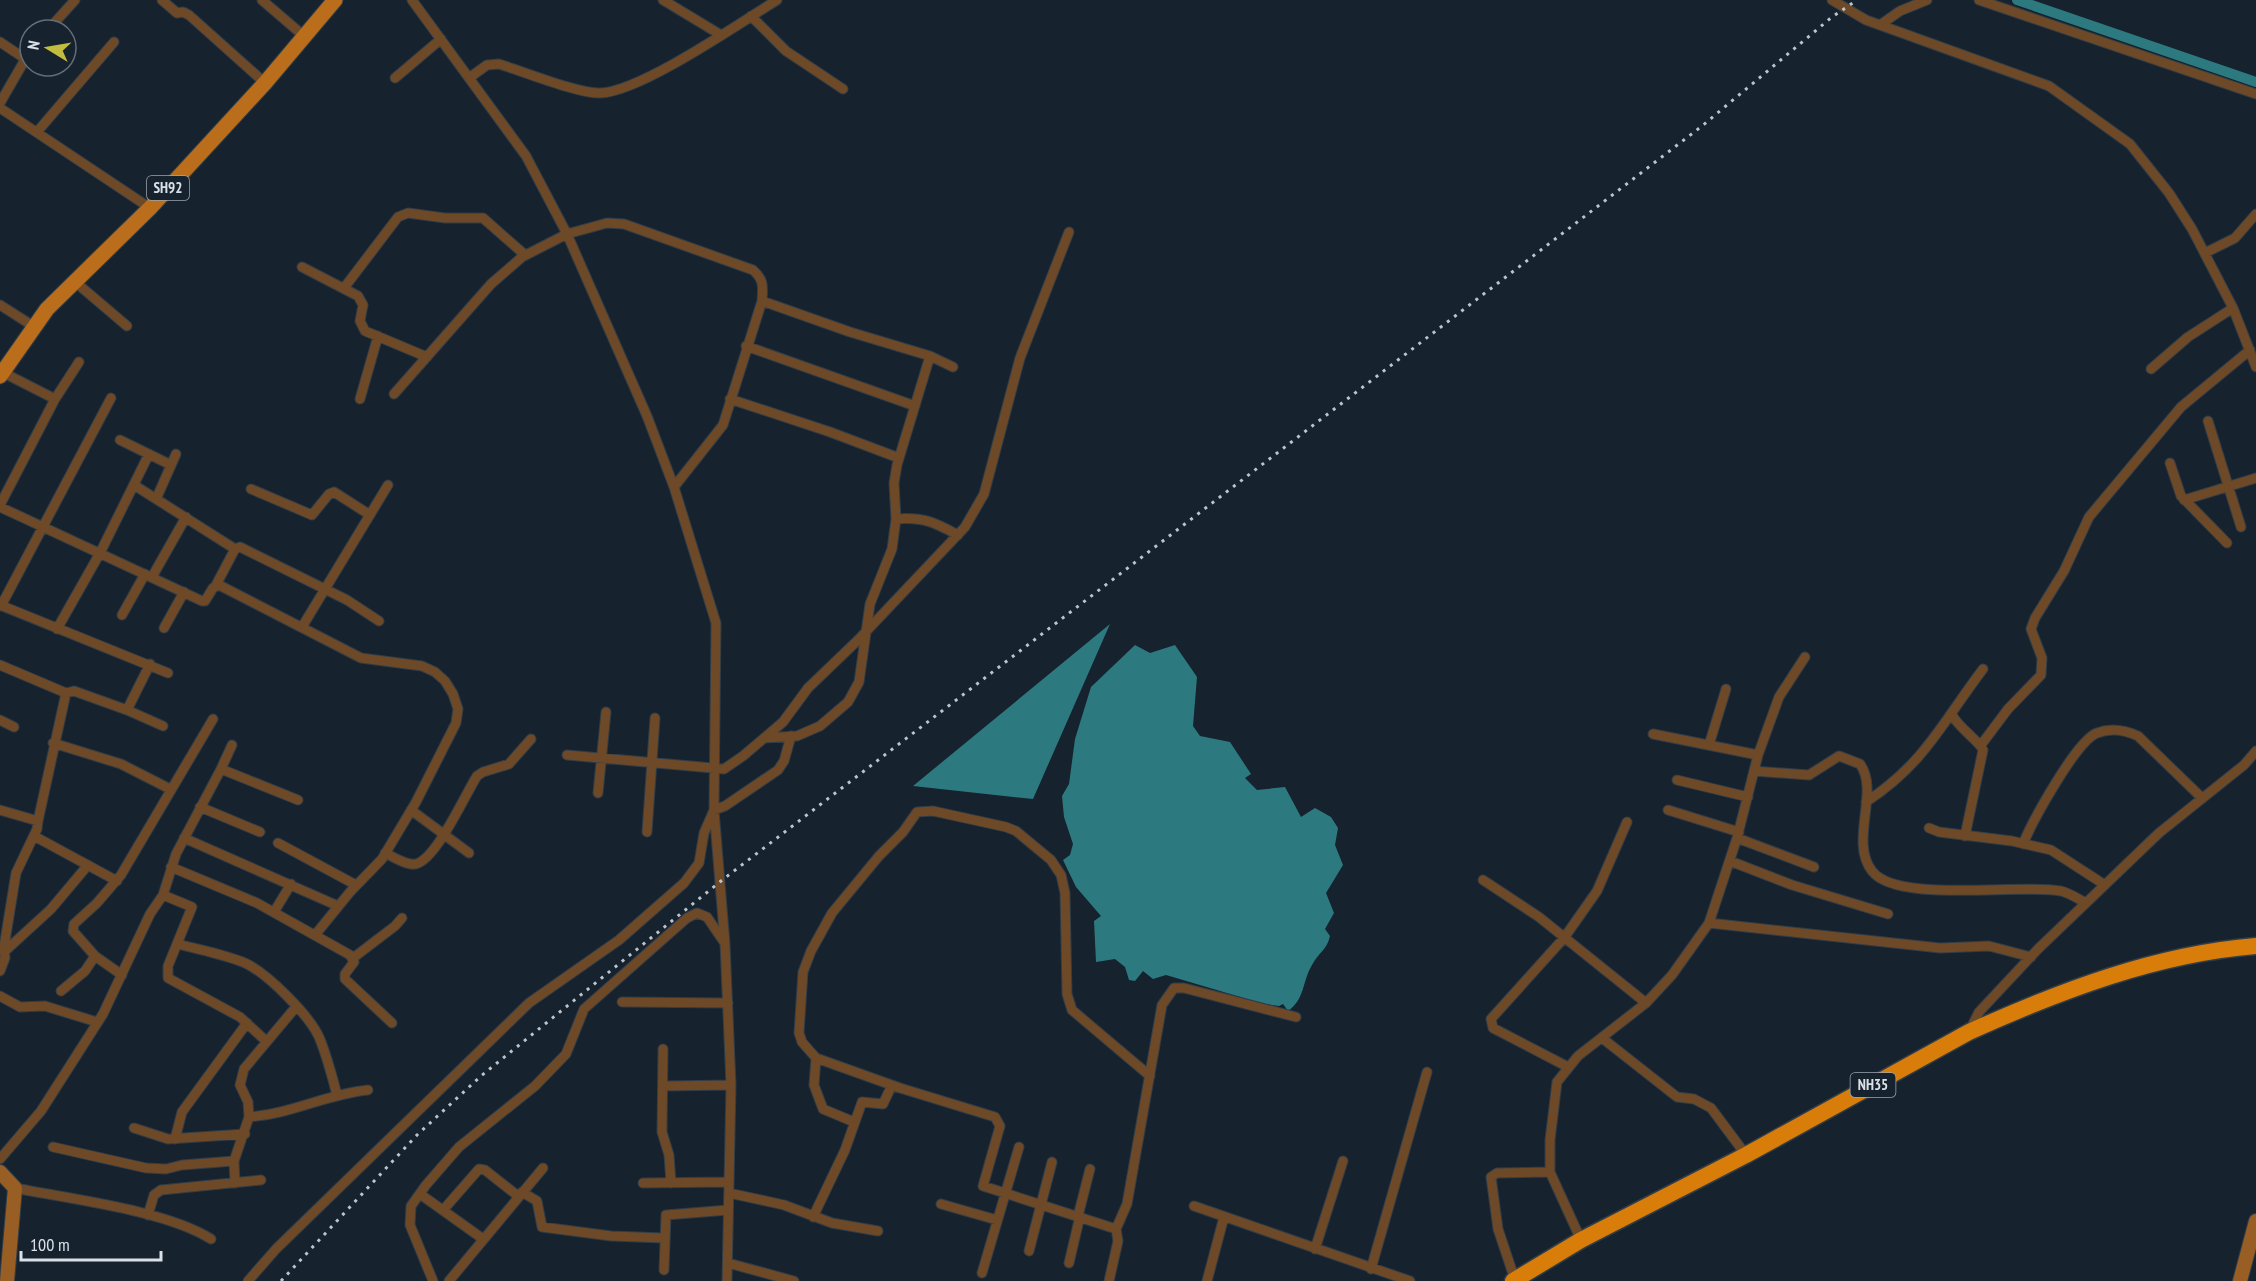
<svg xmlns="http://www.w3.org/2000/svg" width="2256" height="1281" viewBox="0 0 2256 1281" font-family="'PT Sans Narrow',sans-serif">
  <rect width="100%" height="100%" fill="#16222d"/>
  <path fill="#2c7a7f" d="M1110 624 1033 799 913 786Z
    M1135 645 1150 653 1175 645 1197 677 1193 726 1200 736 1230 742 1251 774 1245 778 1257 790 1285 787 1301 817 1315 808 1331 817 1338 828 1335 845 1343 865 1326 893 1334 913 1325 929 1330 936C1327 950 1318 953 1312 965 1302 982 1305 999 1288 1011L1283 1004 1279 1006 1264 1004 1166 975 1153 979 1143 971 1135 981 1129 980 1125 967 1115 959 1096 962 1094 921 1101 916 1076 887 1063 860 1070 855 1073 844 1064 817 1062 796 1069 784 1075 739 1091 687Z"/>
  <g fill="none" stroke-linecap="round" stroke-linejoin="round">
    <path stroke="#2c7a7f" stroke-width="10" d="M2017 0 2256 82"/>
    <g stroke="#313d47" stroke-width="11">
      <path id="street" d="M162 0 177 13 183 12 189 15 265 83
        M262 0 305 37
        M412 0 526 156 567 234 647 416 674 487 716 623 714 810 725 944 731 1085 727 1281
        M663 0 721 35
        M1832 0 1866 20 2049 86 2130 144 2169 193 2192 229 2233 308 2256 367
        M1979 0 2256 94
        M751 16 786 51 843 89
        M1880 25 1900 11 1927 0
        M48 30 75 0
        M0 42 24 58
        M395 78 441 39
        M469 78 487 65 499 64C522 71 579 94 600 93 640 92 740 23 777 0
        M0 103 30 51
        M0 108 150 208
        M37 132 114 42
        M2205 253 2235 238 2256 214
        M302 267 358 296 363 305 360 321 365 331 427 357
        M73 280 127 326
        M344 288 398 217 408 213 445 218H483L525 255
        M762 301 850 332 930 356 953 367
        M0 305 33 326
        M746 346 915 406
        M2151 369 2188 337 2233 308
        M394 394 491 284 522 257 567 234 607 223 624 224 753 270C764 280 763 286 762 301L723 425 674 487
        M55 399 79 362
        M360 399 378 336
        M730 399 830 432 899 458
        M2208 421 2241 527
        M120 440 171 465
        M2170 463 2181 496 2227 543
        M134 485 235 549
        M251 489 312 515 329 494 334 492 370 515
        M157 497 176 454
        M2184 500 2256 478
        M0 505 55 399 2 372
        M0 507 202 601H205L213 588 219 585 361 658 422 666 435 672 445 681 453 694 458 709 456 723 416 802 382 859 350 892 315 935
        M896 519C924 517 934 522 958 535
        M152 577 186 517
        M216 585 235 549 240 547 347 600 379 621
        M0 605 168 673
        M1 606 111 398
        M122 615 145 574
        M302 627 388 485
        M164 628 184 592
        M57 629 100 553 149 454
        M0 665 66 693
        M127 710 163 726
        M1952 715C1959 728 1980 742 1983 750L1965 836
        M0 720 14 727
        M1653 734 1758 755
        M764 738 797 736 820 726 848 702 859 682 870 604 892 549 896 519 894 483 897 465 930 356
        M53 743 121 764 170 789
        M1709 745 1726 689
        M1981 745 2008 709 2041 675 2042 658 2031 629 2035 618 2064 571 2089 517 2181 407 2250 350
        M567 755 724 769 743 756 783 722 808 688 858 640 965 527 984 494 1020 358 1069 232
        M221 769 232 745
        M1754 771 1809 775 1839 756 1860 764C1880 791 1849 842 1872 871 1897 904 2020 883 2061 891 2070 893 2078 899 2086 903
        M1677 780 1748 797
        M598 793 606 712
        M1866 802C1925 763 1942 723 1983 669
        M200 807 260 832
        M0 810 38 821 66 693 74 691 127 710 150 664
        M411 810 469 853
        M1668 810 1739 832
        M1929 828 1939 832 2012 841 2051 850 2105 885
        M647 832 655 718
        M34 836 117 881
        M184 838 338 906
        M1737 838 1814 867
        M278 843 356 885
        M2023 844C2032 822 2076 741 2097 733 2110 728 2125 730 2138 736L2202 798
        M385 853C393 857 408 866 416 864 437 858 465 795 477 776L483 772 509 764 531 739
        M1730 861 1792 885 1888 914
        M171 867 257 903 350 955 354 962 345 974V979L392 1023
        M1483 880 1539 917 1646 1003
        M163 895 192 907 168 966V978L240 1017 266 1041
        M274 912 291 884
        M1709 923 1940 948 1989 946 2031 957
        M178 944C200 950 224 954 245 963 267 973 309 1015 319 1037 327 1056 332 1076 337 1095
        M4 952 51 909 88 865
        M353 958 395 926 402 918
        M0 971 5 958 4 947 16 873 37 829 38 821
        M122 975 95 956 73 931 74 924 97 903 121 875 213 719
        M61 991 85 971 95 956
        M0 996 20 1007 45 1006 97 1022
        M622 1002 728 1003
        M1969 1032 1979 1012 2038 949 2159 833 2244 765 2256 751
        M1602 1038 1677 1097 1694 1099 1711 1108 1746 1155
        M663 1049 662 1132 669 1155 671 1183
        M816 1058 814 1085 823 1109 854 1122
        M1568 1067 1493 1028 1491 1019 1564 938 1597 891 1627 822
        M663 1086 731 1085
        M249 1117C291 1114 327 1094 368 1090
        M134 1128 168 1139 245 1134
        M175 1139 182 1112 247 1023
        M53 1147 146 1168 166 1169 182 1165 234 1161
        M0 1159 41 1111 103 1014 150 914 163 895 176 854 221 769 298 800
        M235 1183 234 1161 249 1117 248 1102 240 1085 244 1069 295 1008
        M643 1183 729 1182
        M15 1188C69 1199 165 1210 211 1239
        M522 1192 537 1201 542 1227 611 1236 664 1238
        M729 1193 784 1205 832 1223 878 1231
        M420 1194 483 1239
        M941 1204 997 1220
        M1194 1206 1410 1281
        M444 1209 479 1169 485 1170 518 1196
        M148 1215 154 1195 161 1190 261 1180
        M1078 1216 1090 1169
        M813 1217 845 1150 862 1102 883 1104 892 1085
        M1116 1229 1127 1204 1162 1005 1174 988H1184L1296 1017
        M1581 1240 1550 1172V1140L1557 1082 1578 1056 1646 1003 1672 975 1709 923 1737 838 1758 755 1779 697 1805 657
        M1315 1249 1343 1161
        M1029 1251 1052 1162
        M728 1263 794 1281
        M1069 1263 1080 1216
        M1371 1269 1427 1072
        M664 1270 666 1215 728 1210
        M982 1273 1019 1147
        M1515 1280 1498 1229 1491 1177 1497 1173 1550 1172
        M248 1281 276 1249 529 1003 619 940 684 883 699 863 704 833 714 810 725 806 778 770 784 761 791 736
        M433 1281 410 1225 411 1206 426 1185 459 1147 535 1086 566 1054 584 1009 687 918 697 913 707 917 724 942
        M449 1281 543 1168
        M1109 1281 1118 1241 1116 1229 983 1186 1000 1126 995 1117 900 1088 816 1058 802 1042 799 1033 803 972 811 951 832 913 879 856 903 832 917 812 933 811 1006 827 1016 831 1051 860 1061 875 1065 893 1067 994 1072 1010 1150 1076
        M1207 1281 1224 1217"/>
    </g>
    <g stroke="#313d47" stroke-width="16">
      <path id="secondary" d="M0 1172 15 1188 7 1281
        M2240 1281 2256 1221"/>
    </g>
    <g stroke="#313d47" stroke-width="17">
      <path id="primary" d="M0 376 47 309 150 208 265 83 335 0"/>
    </g>
    <g stroke="#313d47" stroke-width="19">
      <path id="highway" d="M1513 1281 1581 1240 1746 1155 1969 1032C2060 991 2156 954 2256 946"/>
    </g>
    <use href="#street" stroke="#6d4928" stroke-width="9"/>
    <use href="#secondary" stroke="#985e24" stroke-width="14"/>
    <use href="#primary" stroke="#ba6e1c" stroke-width="15"/>
    <use href="#highway" stroke="#d87c0a" stroke-width="16"/>
    <path stroke="#bdc4cd" stroke-width="3" stroke-dasharray="3 6" stroke-linecap="butt" d="M281 1281 417 1135 481 1076 721 881 1702 126 1832 17 1857 0"/>
  </g>
  <g text-anchor="middle" stroke-width="6" stroke-linejoin="round" paint-order="stroke">
    <g fill="#16222d" stroke="#9ea7b0" stroke-width="1.5">
      <rect x="147" y="176" width="42" height="24" rx="4.5"/>
      <rect x="1850.5" y="1073" width="45" height="24" rx="4.5"/>
    </g>
    <g font-size="15" font-weight="bold" fill="#d9e0e8">
      <text x="168" y="193">SH92</text>
      <text x="1873" y="1090">NH35</text>
    </g>
  </g>
  <g transform="translate(48 48) rotate(281)"><circle r="28" fill="#16222d" stroke="#646e78" stroke-width="1.5"/>
  <path d="M0-4.5L10 22L0 15L-10 22Z" fill="#c2bd3f"/>
  <text y="-9" font-size="16" font-weight="bold" text-anchor="middle" fill="#d9e0e8">N</text>
  </g>
  <path d="M21 1251v9h140v-9" fill="none" stroke="#d9e0e8" stroke-width="3"/>
  <text x="30" y="1251" font-size="18" fill="#d9e0e8" stroke="#16222d" stroke-width="4.5" paint-order="stroke">100 m</text>
</svg>
